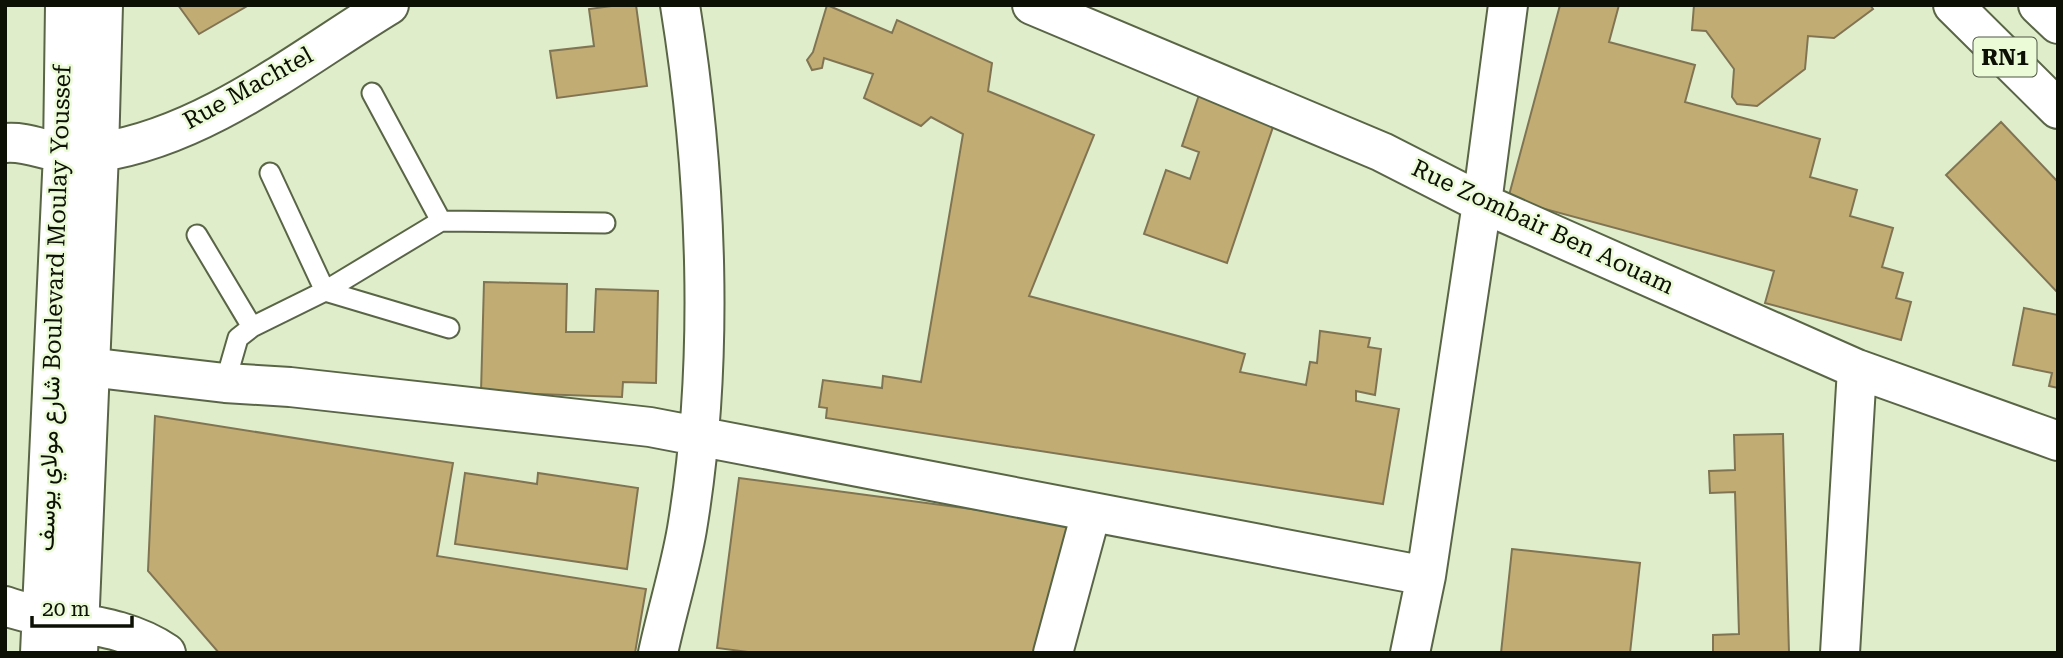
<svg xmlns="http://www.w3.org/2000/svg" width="2063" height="658" viewBox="0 0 2063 658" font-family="'Roboto Serif',Vazirmatn,serif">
  <rect width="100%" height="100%" fill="#dfedca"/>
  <path fill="#c1ad73" stroke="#807453" stroke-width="2" d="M178 5H249L199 34Z
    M619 5H636L647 86 557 98 550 51 594 46 589 9Z
    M827 5 892 33 897 20 992 63 988 91 1094 135 1029 296 1245 354 1240 372 1306 385 1310 362 1317 363 1320 331 1370 338 1368 347 1381 349 1375 395 1356 391V401L1399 409 1383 504 826 418 827 408 819 407 823 380 882 388 883 376 921 382 963 134 931 117 921 126 864 98 873 74 824 58 822 68 812 70 807 60 813 52Z
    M1560 5H1619L1609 42 1695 65 1685 102 1820 139 1810 177 1857 190 1850 216 1893 228 1882 267 1903 273 1896 298 1911 302 1901 340 1765 303 1774 271 1508 199Z
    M1694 5H1870L1873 9 1834 38 1808 36 1805 69 1757 106 1737 104 1732 97 1734 69 1706 31 1692 30Z
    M1200 92 1276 118 1227 263 1144 234 1166 170 1190 179 1199 152 1182 146Z
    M2001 122 2058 182V293L1946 175Z
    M484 282 567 284 566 332H594L596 289 658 291 656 383 623 382 622 397 481 392Z
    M2024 308 2058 315V388L2049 386 2052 373 2013 365Z
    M155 416 453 463 437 556 646 589 635 653H219L148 571Z
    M1783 434 1789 653H1713V635L1739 634 1735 492 1710 493 1709 471 1735 470 1734 435Z
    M465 473 537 484 538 473 638 488 627 569 455 544Z
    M739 478 1076 523 1047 653H756L717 648Z
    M1512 549 1640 563 1630 653H1501Z"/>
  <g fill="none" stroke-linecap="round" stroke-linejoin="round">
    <g stroke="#596546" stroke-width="23">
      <path id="lane" d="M270 173 325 291 449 328
        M441 221 605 223
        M197 235 252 327
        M225 383 238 338 252 327 325 291 441 221 372 93"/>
    </g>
    <g stroke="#596546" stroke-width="42">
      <path id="street" d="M1032 5 1382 152 1482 203 1857 369 2058 441
        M88 367 225 383 290 387 650 427 1426 576
        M658 653C667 611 680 570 687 529 715 360 707 173 680 5
        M1053 653 1091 513
        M1410 653 1426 576 1482 203 1508 5
        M1840 653 1857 369"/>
    </g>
    <g stroke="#596546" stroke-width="42">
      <path id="secondary" d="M5 143C26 141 43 150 63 153 74 154 89 154 100 152 206 136 300 59 389 5
        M5 606C58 625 118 620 166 653
        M40 653 63 153 65 5
        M78 653 99 153 103 5"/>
    </g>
    <g stroke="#596546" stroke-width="42">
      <path id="highway" d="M1953 5 2058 109
        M2038 5 2058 24"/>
    </g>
    <use href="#lane" stroke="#fff" stroke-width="19"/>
    <use href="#street" stroke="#fff" stroke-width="38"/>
    <use href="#secondary" stroke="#fff" stroke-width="38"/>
    <use href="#highway" stroke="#fff" stroke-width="38"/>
  </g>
  <g text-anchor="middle" stroke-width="5" stroke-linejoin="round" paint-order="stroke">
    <rect fill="#ecfbd7" stroke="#4f5644" stroke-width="2" x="1973.5" y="37.5" width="63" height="39" rx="5"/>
    <g font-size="23" font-weight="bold" fill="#0c1005">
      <text x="2005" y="65">RN1</text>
    </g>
    <g font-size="24" fill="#0c1005" stroke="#ecfbd7">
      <text transform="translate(248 88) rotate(-29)" y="8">Rue Machtel</text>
      <text transform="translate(1543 227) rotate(25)" y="8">Rue Zombair Ben Aouam</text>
      <text transform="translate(54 308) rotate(-88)" y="8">شارع مولاي يوسف Boulevard Moulay Youssef</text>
    </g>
  </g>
  <rect width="2063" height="658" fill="none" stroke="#0c1005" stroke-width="14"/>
  <path d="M32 616v10h100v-10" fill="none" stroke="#0c1005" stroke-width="3.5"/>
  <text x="42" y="616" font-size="21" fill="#0c1005" stroke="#ecfbd7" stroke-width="5" paint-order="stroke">20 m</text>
</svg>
